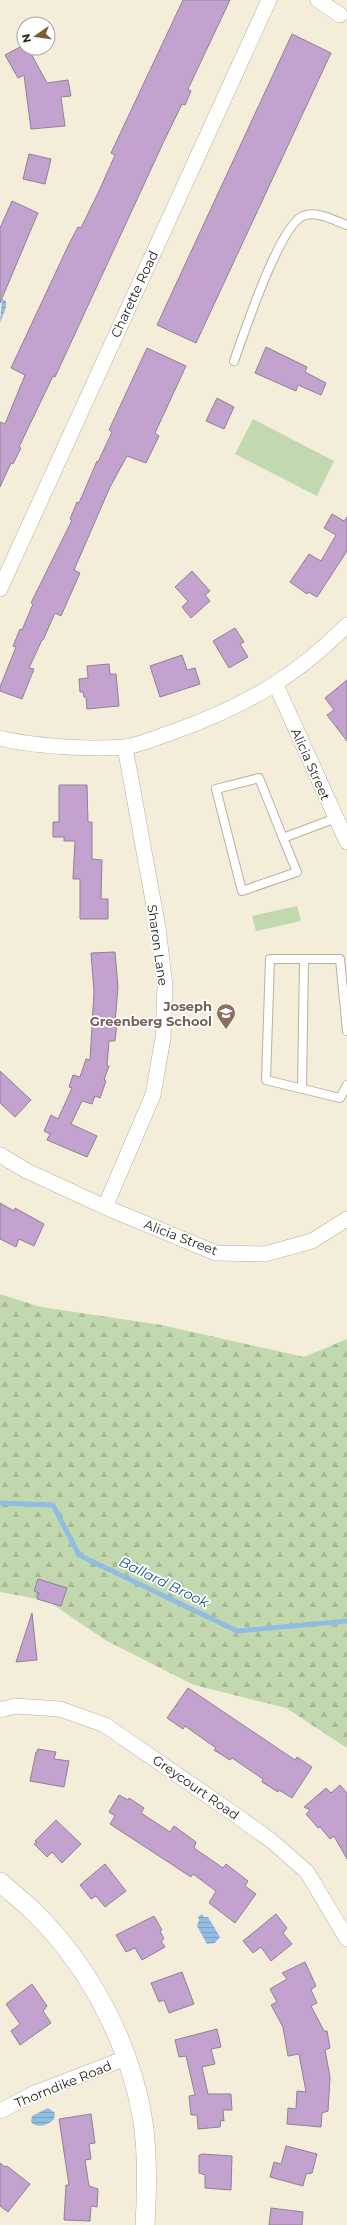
<svg xmlns="http://www.w3.org/2000/svg" width="347" height="2225" viewBox="0 0 347 2225" font-family="Montserrat,sans-serif">
  <defs>
    <pattern id="forest-firs" width="22" height="20" patternUnits="userSpaceOnUse"><rect width="22" height="20" fill="#c2d9af"/><path d="M5 1l3.5 6h-7zM16 11l3.5 6h-7z" fill="#a7ba96"/></pattern>
    <pattern id="water-rules" width="6" height="5" patternUnits="userSpaceOnUse"><rect width="6" height="5" fill="#91bde3"/><path d="M0 2.5h6" fill="none" stroke="#7da2c2"/></pattern>
  </defs>
  <rect width="100%" height="100%" fill="#f3edda"/>
  <path fill="url(#forest-firs)" d="M0 1294 41 1307 162 1325 304 1357 347 1339V1748L286 1708 194 1685 105 1640 48 1601 0 1592Z"/>
  <path fill="#c2d9af" d="M253 419 334 461 317 496 235 454Z
    M297 906 301 921 256 931 252 916Z"/>
  <path fill="url(#water-rules)" d="M2 299 6 301V307L0 323Z
    M202 1914 204 1917H208L220 1937 215 1943 207 1944 197 1926 199 1920 198 1917Z
    M48 2108 55 2113 54 2119C49 2125 37 2129 31 2122L32 2116Z"/>
  <g fill="none" stroke-linecap="round" stroke-linejoin="round">
    <path stroke="#91bde3" stroke-width="5" d="M0 1503 53 1505 79 1555 237 1631 347 1621"/>
  </g>
  <path fill="#c3a2cf" stroke="#8e8392" d="M183 0H230L188 89 191 91 185 105 182 104 164 141 55 377 53 376 19 447 21 448 13 464 11 463 0 487V422L5 424 25 375 11 368 69 244 78 227 81 228 99 191 115 155 111 153Z
    M292 34 331 53 196 343 157 325Z
    M24 45V48H28L47 83 68 80 71 96 61 97 65 126 31 129 24 75 18 78 5 55Z
    M29 154 51 159 45 184 23 179Z
    M12 201 38 213 0 303V228Z
    M266 347 307 367 305 372 326 383 321 395 298 385 296 391 255 373Z
    M147 348 186 366 155 433 159 436 146 463 127 456 110 487 74 570 80 573 61 616 55 613 43 640H42L29 668 34 669 22 699 0 691V687L16 647 13 646 20 629 22 630 33 604 31 603 72 520 70 519 77 502 79 503 97 461 98 462 112 432 109 430Z
    M217 398 234 407 224 429 206 421Z
    M332 514 344 521 347 517V551L317 597 308 592 307 594 290 582 309 554 321 561 336 535 324 528Z
    M192 571 210 591 205 595 210 601 191 618 182 607 188 601 175 587Z
    M235 628 244 642 240 644 248 657 229 668 213 641Z
    M182 655 187 670 195 668 200 684 160 697 150 666Z
    M109 664 110 674H116L119 706 87 709 86 697H84L83 692H80L79 679 88 678 87 666Z
    M347 680V741L327 715 334 710 325 698Z
    M59 785H87L88 822H92V859L102 860 101 899H108V919H80V879H73L75 841H64V837H53V822H59Z
    M115 952 118 987 115 1023 117 1024 115 1041H109L107 1066H109L104 1080 106 1081 100 1098 95 1096 92 1104 82 1101 71 1124 97 1136 87 1157 47 1140 50 1134 44 1131 51 1115 58 1119 72 1088 69 1087 73 1075 80 1077 86 1059 90 1060 94 992 91 953Z
    M0 1071 31 1100 15 1117 0 1103Z
    M0 1203 14 1211 15 1208 44 1224 34 1246 19 1239 16 1247 0 1239Z
    M38 1579 67 1588 61 1606 37 1599 39 1593 34 1591Z
    M32 1613 37 1660 16 1662Z
    M188 1688 295 1760 297 1757 312 1767 292 1798 279 1790 278 1792 262 1782 263 1779 232 1758 230 1760 214 1750 216 1748 185 1726 183 1729 167 1718Z
    M38 1749 56 1752 54 1759 69 1761 64 1787 30 1781 36 1752H37Z
    M340 1785 347 1793V1859L334 1836 330 1839 320 1827 318 1828 306 1814 310 1810 304 1807 326 1788 331 1793Z
    M119 1795 128 1800 129 1798 144 1808 141 1813 170 1832 174 1826 196 1842 194 1848 223 1868 226 1864 248 1881 245 1886 256 1894 235 1923 209 1903 216 1891 193 1874 191 1877 110 1824 115 1816 109 1812Z
    M56 1820 81 1844 62 1863 52 1852 47 1857 34 1844 37 1842 35 1841Z
    M105 1864 126 1891 105 1907 96 1896 91 1899 80 1885Z
    M276 1914 287 1928 283 1933 292 1944 271 1961 261 1947 253 1953 243 1941Z
    M154 1916 162 1930 160 1931 164 1939 161 1941 165 1947 142 1960 135 1948 126 1952 116 1935Z
    M305 1962 316 1986 311 1990 317 2003 311 2006 324 2031H327L330 2048 325 2050 330 2077 328 2111 322 2113 321 2127 287 2124 288 2108 296 2109 297 2091 306 2092 299 2054 288 2056 283 2027 271 2005 277 2002 270 1989 287 1979 282 1973Z
    M182 1972 194 2004 169 2013 164 2000 159 2002 151 1983Z
    M32 1984 47 2006 43 2011 51 2023 20 2045 11 2031 20 2024 6 2004Z
    M217 2029 221 2047 211 2049 215 2064 202 2067 208 2094H231L232 2110H223L224 2121 221 2120 220 2127 198 2129 197 2115H191L189 2096 195 2095 186 2056 179 2057 175 2040Z
    M91 2114 95 2143 89 2144 91 2159 85 2160 89 2186 98 2189 97 2207 91 2206 90 2221 64 2220 66 2185H69L59 2119Z
    M286 2146 317 2154 312 2173 306 2174 303 2186 270 2177 274 2162 281 2164Z
    M203 2154 232 2156 231 2190 205 2188V2175L199 2173V2155Z
    M0 2163 5 2167 7 2166 30 2184 8 2212 0 2206Z
    M271 2208 303 2212 302 2225H269Z"/>
  <g fill="none" stroke-linecap="round" stroke-linejoin="round">
    <g stroke="#b8b19f" stroke-width="10">
      <path id="service" d="M234 361C244 334 279 226 303 216 317 210 335 221 347 225
        M283 838 297 872 242 891 216 789 259 778 283 838 336 818
        M347 1031 340 959H270L266 1080 340 1098 347 1085
        M302 1089 304 959"/>
    </g>
    <g stroke="#b8b19f" stroke-width="16">
      <path id="minor" d="M318 0 340 15
        M0 589 269 0
        M276 685 347 842
        M0 738C31 746 91 750 124 747 141 745 157 737 173 732 243 707 295 678 347 625
        M0 1155 27 1171 105 1207 216 1253 265 1254 312 1241 347 1219
        M105 1207 153 1095 163 1038 165 986 158 928 125 747
        M0 1710 15 1706 60 1709 105 1725 237 1816 273 1842 307 1872 347 1939
        M0 2111 35 2093 126 2058"/>
    </g>
    <g stroke="#b8b19f" stroke-width="20">
      <path id="tertiary" d="M0 1882C11 1892 24 1902 34 1912 90 1967 131 2045 143 2122 148 2156 147 2191 145 2225"/>
    </g>
    <use href="#service" stroke="#fff" stroke-width="8"/>
    <use href="#minor" stroke="#fff" stroke-width="15"/>
    <use href="#tertiary" stroke="#fff" stroke-width="19"/>
  </g>
  <defs>
    <g id="school-pin" transform="scale(1)"><path d="M0 17L-7.5 6A9.5 9.5 0 1 1 7.5 6Z" fill="#8d6e63" stroke="#fff"/><path d="M0-5L7-2L0 1L-7-2ZM-4 1L0 2.5L4 1V4Q0 6-4 4Z" fill="#fff"/></g>
  </defs>
  <g fill-rule="evenodd">
    <use href="#school-pin" x="226" y="1013"/>
  </g>
  <g text-anchor="middle" stroke-width="3.5" stroke-linejoin="round" paint-order="stroke">
    <g font-size="13" fill="#26231d" stroke="#fff">
      <text transform="translate(134 294) rotate(-65)" y="5">Charette Road</text>
      <text transform="translate(311 764) rotate(66)" y="5">Alicia Street</text>
      <text transform="translate(158 945) rotate(82)" y="5">Sharon Lane</text>
      <text transform="translate(181 1237) rotate(21)" y="5">Alicia Street</text>
      <text transform="translate(196 1787) rotate(35)" y="5">Greycourt Road</text>
      <text transform="translate(63 2084) rotate(-22)" y="5">Thorndike Road</text>
    </g>
    <g font-size="13" font-weight="bold" fill="#785e54" stroke="#fff" text-anchor="end">
      <text x="212" y="1011">Joseph<tspan x="212" dy="15">Greenberg School</tspan></text>
    </g>
    <g font-size="14" font-style="italic" fill="#175b8b" stroke="#fff">
      <text transform="translate(164 1582) rotate(26)" y="5">Ballard Brook</text>
    </g>
  </g>
  <g transform="translate(36 36) rotate(257)"><circle r="19" fill="#ffffff" stroke="#a8a7a5"/>
  <path d="M0-3L7 15L0 10L-7 15Z" fill="#795d30"/>
  <text y="-6" font-size="11" font-weight="bold" text-anchor="middle" fill="#26231d">N</text>
  </g>
</svg>
